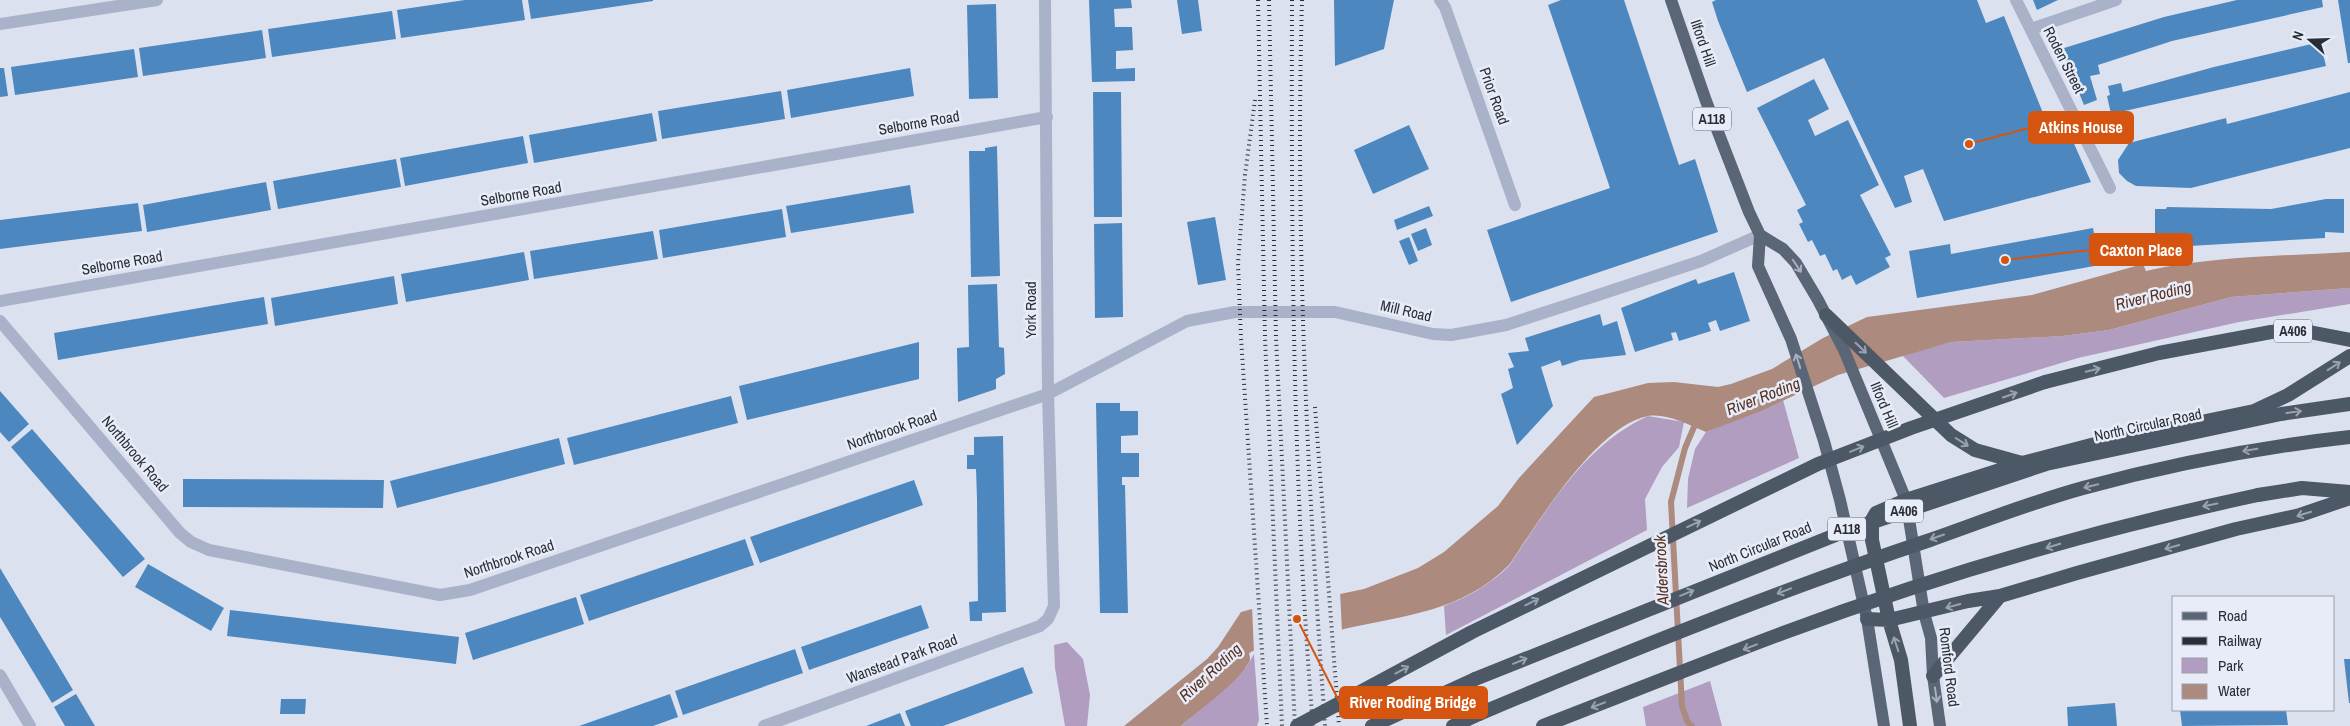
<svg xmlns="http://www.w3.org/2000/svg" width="2350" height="726" viewBox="0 0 2350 726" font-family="'Archivo Narrow',sans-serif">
  <rect width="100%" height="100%" fill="#dce1f0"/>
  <path fill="#b09dbf" d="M2350 288V304L2239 322 2078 358 1944 398 1902 355 1951 342 2063 336 2109 330 2231 297Z
    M1783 400 1799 458 1687 508 1688 479 1695 449 1706 432Z
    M1648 416 1684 422 1679 447 1662 467 1645 499 1647 530 1446 635 1444 606C1469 596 1490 585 1509 566 1548 508 1583 446 1648 416Z
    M1067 642 1083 659 1090 695 1087 726H1065L1055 668 1054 645Z
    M1254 654 1259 720 1257 726H1181L1230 683 1247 666Z
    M1710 681 1722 726H1646L1643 707Z"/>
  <path fill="#ac8a7d" d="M2350 252V288L2231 297 2109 330 2063 336 1951 342 1838 375 1761 411 1706 432C1689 425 1667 413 1648 416 1596 426 1537 524 1509 565 1462 612 1405 615 1344 629 1337 631 1330 635 1323 637 1300 642 1278 646 1255 650L1249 653C1250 657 1251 660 1248 664 1234 686 1201 708 1181 726H1124L1207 659 1218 647 1241 612 1252 609 1323 602 1340 594 1364 589 1418 568 1444 552 1498 506 1519 478 1594 397 1648 383 1674 382 1718 387 1731 384 1772 369 1823 338 1867 317 2032 295 2143 264 2146 271C2213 256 2282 256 2350 252Z"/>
  <path fill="#dce1f0" d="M1340 591 1342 632 1326 639 1283 645 1254 653 1252 606 1322 599Z"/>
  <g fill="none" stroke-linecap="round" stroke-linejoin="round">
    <path stroke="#ac8a7d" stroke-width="6" d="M1692 726 1687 721 1682 706 1671 502 1685 448 1697 420"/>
  </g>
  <path fill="#4c88bf" d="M465 0H522L525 20 401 38 397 10Z
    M528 0H653V1L531 19Z
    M1089 0H1131L1132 8 1114 9 1115 27H1132L1133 50 1116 51V69L1135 68V81L1092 82Z
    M1177 0H1198L1202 31 1182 34Z
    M1334 0H1394L1384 49 1335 66Z
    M1561 0H1624L1679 165 1695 159 1718 232 1511 302 1487 230 1610 188 1548 5Z
    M1716 0H1977L1986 23 2004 16 2045 118 2060 112 2091 182 1944 221 1923 169 1904 176 1912 202 1895 208 1824 58 1747 92 1718 21 1712 2Z
    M2033 0H2058L2037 10Z
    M2237 0H2322L2323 7 2172 41 2098 65 2100 74 2090 76 2097 100 2084 105 2061 49 2164 17Z
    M2338 0H2350V63H2348Z
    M996 4 998 98 969 99 967 5Z
    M392 11 396 39 272 57 268 29Z
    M262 30 266 58 143 76 139 48Z
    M2320 42 2326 66 2111 114 2107 96 2110 95 2108 86 2121 83 2123 92 2214 67Z
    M134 49 138 77 15 95 11 67Z
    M0 68H4L8 96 0 97Z
    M910 68 914 96 791 118 787 90Z
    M1814 79 1829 109 1808 120 1815 136 1848 120 1879 185 1860 195 1891 255 1885 258 1890 267 1856 285 1851 275 1842 280 1837 269 1833 271 1825 254 1820 256 1812 240 1808 242 1799 224 1803 222 1797 210 1806 205 1757 108Z
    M781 91 785 119 662 139 658 111Z
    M1093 92H1121L1122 217H1094Z
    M2350 92V148L2191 188 2136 186 2127 181 2119 173 2118 160 2129 143 2226 118 2227 124Z
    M652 113 657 141 534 163 529 135Z
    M1409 125 1429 169 1373 194 1354 150Z
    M523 136 528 163 405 186 400 158Z
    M997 146 1000 276 971 277 969 151H985V148Z
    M396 159 401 187 278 209 273 181Z
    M266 182 271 210 147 232 143 205Z
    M910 185 914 213 791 233 786 206Z
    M2326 199H2344V233L2325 232V238L2155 248V209H2166L2167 207 2271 209Z
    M138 203 142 231 0 249V220Z
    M1429 206 1433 216 1397 230 1394 220Z
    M782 209 786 237 663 258 659 230Z
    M1215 217 1226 280 1198 285 1187 222Z
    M1122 223 1123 317 1095 318 1094 224Z
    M1426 228 1432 245 1418 251 1411 234Z
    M2093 228 2100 265 1917 298 1909 251 1950 244 1951 254Z
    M653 231 658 259 534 279 530 251Z
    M1409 237 1418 261 1409 265 1399 241Z
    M524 252 529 280 406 302 401 274Z
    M1734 272 1750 321 1720 331 1716 320 1708 323 1711 331 1679 341 1676 332 1671 333 1673 340 1635 352 1621 308 1696 279 1698 284Z
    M394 276 398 304 275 326 271 298Z
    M997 284 999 347 1004 348 1005 374 996 379V389L958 402 957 348 969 347 968 285Z
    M264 297 268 324 58 360 54 333Z
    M1600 314 1603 326 1617 321 1626 355 1580 360 1562 366 1560 360 1541 367 1553 406 1517 445 1501 394 1513 388 1508 369 1514 367 1508 353 1529 351 1525 338Z
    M919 342V379L747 420 739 386Z
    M0 391 29 424 9 442 0 432Z
    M731 396 738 423 574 465 567 438Z
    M1096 403H1120V411H1138V435L1121 436V453H1139V477H1122V485H1125L1128 613H1100Z
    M32 429 145 559 123 577 11 447Z
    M1003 436 1006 612 982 613V621H970L969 602 978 601 977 499 976 469H967V455H974V437Z
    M559 438 565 464 397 508 390 481Z
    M183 479 384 480 383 508 183 507Z
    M914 480 923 505 760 563 750 537Z
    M745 539 754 565 589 621 580 595Z
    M148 564 224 608 211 631 135 587Z
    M0 568 73 690 52 703 0 617Z
    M576 597 584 624 473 660 465 633Z
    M921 605 929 628 809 670 801 647Z
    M230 610 459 637 456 664 227 636Z
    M795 649 803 673 683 715 675 691Z
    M2344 659H2350V703H2349Z
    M1023 667 1033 693 943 726H911L905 711Z
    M76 694 95 726H65L54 707Z
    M670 694 678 717 653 726H579Z
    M281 699H306L305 714H280Z
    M2115 703 2117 726H2068L2067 707Z
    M2180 710H2286L2288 725 2182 726Z
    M900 713 905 726H866Z"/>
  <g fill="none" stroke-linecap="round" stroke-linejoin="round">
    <path stroke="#a9b2c8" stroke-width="12" d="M1440 0 1445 7 1515 205
      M2016 0 2110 188
      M0 24 157 0
      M2031 29 2116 0
      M0 301 1047 117
      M0 321 180 533 191 542 209 550 440 595 470 590 1048 394 1187 321 1235 312H1335L1433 334 1451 335 1468 332 1506 325 1583 300 1701 261 1760 235
      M0 675 30 726
      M764 726 1040 626 1048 619 1054 606 1048 394 1045 0"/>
    <path stroke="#5a6676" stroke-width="12" d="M1671 0 1706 101 1749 212 1760 235 1783 249 1796 263 1818 300 1844 350 1906 500 1924 613 1931 638 1933 676 1940 726
      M1760 235 1758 266 1791 339 1824 441 1840 500 1867 619 1884 726"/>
    <path stroke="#4d5866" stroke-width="14" d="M1826 315 1951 435 1975 450 2022 463
      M2045 382 2159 353 2271 332 2299 330 2350 340
      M2258 495 2302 488 2350 492
      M1867 619 1889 620 1968 601 2000 596 2077 573 2236 529 2300 515 2350 498
      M1933 676 2000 596
      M1372 726 1475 679
      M1453 726 1479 714
      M1910 726 1901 660 1889 620 1872 540V520L1876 513 1906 500 2022 463 2095 444 2254 411 2288 395 2350 356"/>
    <path stroke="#282e35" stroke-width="4" stroke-dasharray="1 4" stroke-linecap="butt" d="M1258 0 1265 338 1282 726
      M1269 0 1276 338 1295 726
      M1292 0C1291 242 1293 485 1313 726
      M1302 0C1295 242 1308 485 1325 726
      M1255 100 1245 175 1238 263 1241 338 1267 726
      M1315 407 1339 726"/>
    <path stroke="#4d5866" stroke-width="14" d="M1475 679 1843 532 2046 464 2281 414 2350 404
      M1479 714C1628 651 1777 591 1930 540 1981 522 2032 502 2083 488 2171 464 2260 447 2350 437
      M1297 726 1472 632 1818 464 1911 428 2045 382
      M1543 726C1623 695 1703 663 1783 633 1936 576 2098 529 2258 495"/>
  </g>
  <defs><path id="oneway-shaft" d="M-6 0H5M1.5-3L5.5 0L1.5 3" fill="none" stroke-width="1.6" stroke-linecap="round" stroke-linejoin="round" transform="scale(1.25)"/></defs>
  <g stroke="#a8b0be">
    <use href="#oneway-shaft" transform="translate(1797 266) rotate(56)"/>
    <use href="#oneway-shaft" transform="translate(1798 361) rotate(-108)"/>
    <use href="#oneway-shaft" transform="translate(1936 695) rotate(82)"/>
  </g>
  <g stroke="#9aa2af">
    <use href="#oneway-shaft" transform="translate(1861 348) rotate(44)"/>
    <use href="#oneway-shaft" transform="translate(2334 366) rotate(-33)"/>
    <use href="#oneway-shaft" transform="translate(2093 370) rotate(-14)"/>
    <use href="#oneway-shaft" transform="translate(2010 395) rotate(-19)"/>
    <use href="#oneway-shaft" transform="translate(2294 412) rotate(-8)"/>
    <use href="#oneway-shaft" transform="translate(1962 442) rotate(32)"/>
    <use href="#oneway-shaft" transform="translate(1857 449) rotate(-22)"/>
    <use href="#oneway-shaft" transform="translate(2250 450) rotate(170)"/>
    <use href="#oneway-shaft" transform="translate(2091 486) rotate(166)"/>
    <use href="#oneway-shaft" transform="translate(2210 505) rotate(168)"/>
    <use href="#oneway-shaft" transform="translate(2304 514) rotate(163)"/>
    <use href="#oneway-shaft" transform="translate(1694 524) rotate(-25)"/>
    <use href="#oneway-shaft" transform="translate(1937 537) rotate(161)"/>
    <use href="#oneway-shaft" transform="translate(2053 546) rotate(163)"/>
    <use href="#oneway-shaft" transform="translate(2172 547) rotate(164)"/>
    <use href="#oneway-shaft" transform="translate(1784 591) rotate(159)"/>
    <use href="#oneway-shaft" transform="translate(1687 593) rotate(-22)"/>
    <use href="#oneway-shaft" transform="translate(1532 602) rotate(-27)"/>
    <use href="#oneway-shaft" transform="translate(1953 606) rotate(165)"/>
    <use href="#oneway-shaft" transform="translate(1896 644) rotate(-108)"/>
    <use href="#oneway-shaft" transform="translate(1750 647) rotate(159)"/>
    <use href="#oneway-shaft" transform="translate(1520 661) rotate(-22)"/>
    <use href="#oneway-shaft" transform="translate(1402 670) rotate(-28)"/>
    <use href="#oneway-shaft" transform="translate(1598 705) rotate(159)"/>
  </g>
  <g text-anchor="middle" stroke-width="5" stroke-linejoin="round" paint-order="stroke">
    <g fill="#e8ecf8" stroke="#626770" stroke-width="1">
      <rect x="1693" y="107.5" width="38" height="23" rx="4"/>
      <rect x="2274" y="319.5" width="38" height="23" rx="4"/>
      <rect x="1885" y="499.5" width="38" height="23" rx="4"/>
      <rect x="1828" y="517.5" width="38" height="23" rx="4"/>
    </g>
    <g font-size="14" font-weight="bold" fill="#282e35">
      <text x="1712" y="124">A118</text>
      <text x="2293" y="336">A406</text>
      <text x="1904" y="516">A406</text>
      <text x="1847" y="534">A118</text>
    </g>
    <g font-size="15" fill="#282e35" stroke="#e8ecf8">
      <text transform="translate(1703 43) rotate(71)" y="5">Ilford Hill</text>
      <text transform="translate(2064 60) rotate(63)" y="5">Roden Street</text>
      <text transform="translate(1494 96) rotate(70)" y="5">Prior Road</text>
      <text transform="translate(919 123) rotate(-10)" y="5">Selborne Road</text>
      <text transform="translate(521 194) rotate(-10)" y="5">Selborne Road</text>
      <text transform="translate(122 263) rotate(-10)" y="5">Selborne Road</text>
      <text transform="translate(1031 310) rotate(-90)" y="5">York Road</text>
      <text transform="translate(1406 311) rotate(13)" y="5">Mill Road</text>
      <text transform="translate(1884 405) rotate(67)" y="5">Ilford Hill</text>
      <text transform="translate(2148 425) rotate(-12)" y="5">North Circular Road</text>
      <text transform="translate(892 430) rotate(-19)" y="5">Northbrook Road</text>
      <text transform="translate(135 454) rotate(50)" y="5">Northbrook Road</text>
      <text transform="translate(1760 547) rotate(-22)" y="5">North Circular Road</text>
      <text transform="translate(509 559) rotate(-18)" y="5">Northbrook Road</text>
      <text transform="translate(902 659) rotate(-20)" y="5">Wanstead Park Road</text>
      <text transform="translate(1949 667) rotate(83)" y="5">Romford Road</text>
    </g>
    <g font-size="16" font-style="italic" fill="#543020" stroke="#e8ecf8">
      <text transform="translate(2153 295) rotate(-14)" y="6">River Roding</text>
      <text transform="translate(1763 396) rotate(-21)" y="6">River Roding</text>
      <text transform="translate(1661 570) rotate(-93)" y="6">Aldersbrook</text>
      <text transform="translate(1210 672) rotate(-42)" y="6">River Roding</text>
    </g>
  </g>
  <path fill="none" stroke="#d55510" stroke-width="2" d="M1969 144L2029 128M2005 260L2090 250M1297 619L1340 703"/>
  <g fill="#d55510" stroke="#e8ecf8" stroke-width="2">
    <circle cx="1969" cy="144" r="5"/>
    <circle cx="2005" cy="260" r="5"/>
    <circle cx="1297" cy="619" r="5"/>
  </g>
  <g fill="#d55510" stroke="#d55510" stroke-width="2">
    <rect x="2029" y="112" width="104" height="31" rx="5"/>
    <rect x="2090" y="234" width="102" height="31" rx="5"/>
    <rect x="1340" y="687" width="147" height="31" rx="5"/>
  </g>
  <g font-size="16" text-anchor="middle" font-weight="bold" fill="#fff">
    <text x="2081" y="133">Atkins House</text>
    <text x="2141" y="256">Caxton Place</text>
    <text x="1413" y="708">River Roding Bridge</text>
  </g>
  <rect x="2172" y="596" width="162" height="115" fill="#e8ecf8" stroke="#9ba0aa"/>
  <rect x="2182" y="612" width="25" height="8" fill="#5a6676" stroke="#9ba0aa"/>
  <text x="2218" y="621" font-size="15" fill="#282e35">Road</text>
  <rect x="2182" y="637" width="25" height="8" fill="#282e35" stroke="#9ba0aa"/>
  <text x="2218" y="646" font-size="15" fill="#282e35">Railway</text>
  <rect x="2182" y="658" width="25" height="15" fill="#b09dbf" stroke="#9ba0aa"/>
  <text x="2218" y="671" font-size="15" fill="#282e35">Park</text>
  <rect x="2182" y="684" width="25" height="15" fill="#ac8a7d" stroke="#9ba0aa"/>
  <text x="2218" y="696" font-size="15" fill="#282e35">Water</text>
  <g transform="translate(2310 40) rotate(290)" stroke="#e8ecf8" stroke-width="4" paint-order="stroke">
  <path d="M0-4L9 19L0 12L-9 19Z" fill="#282e35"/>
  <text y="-8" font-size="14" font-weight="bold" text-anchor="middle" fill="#282e35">N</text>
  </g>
</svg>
